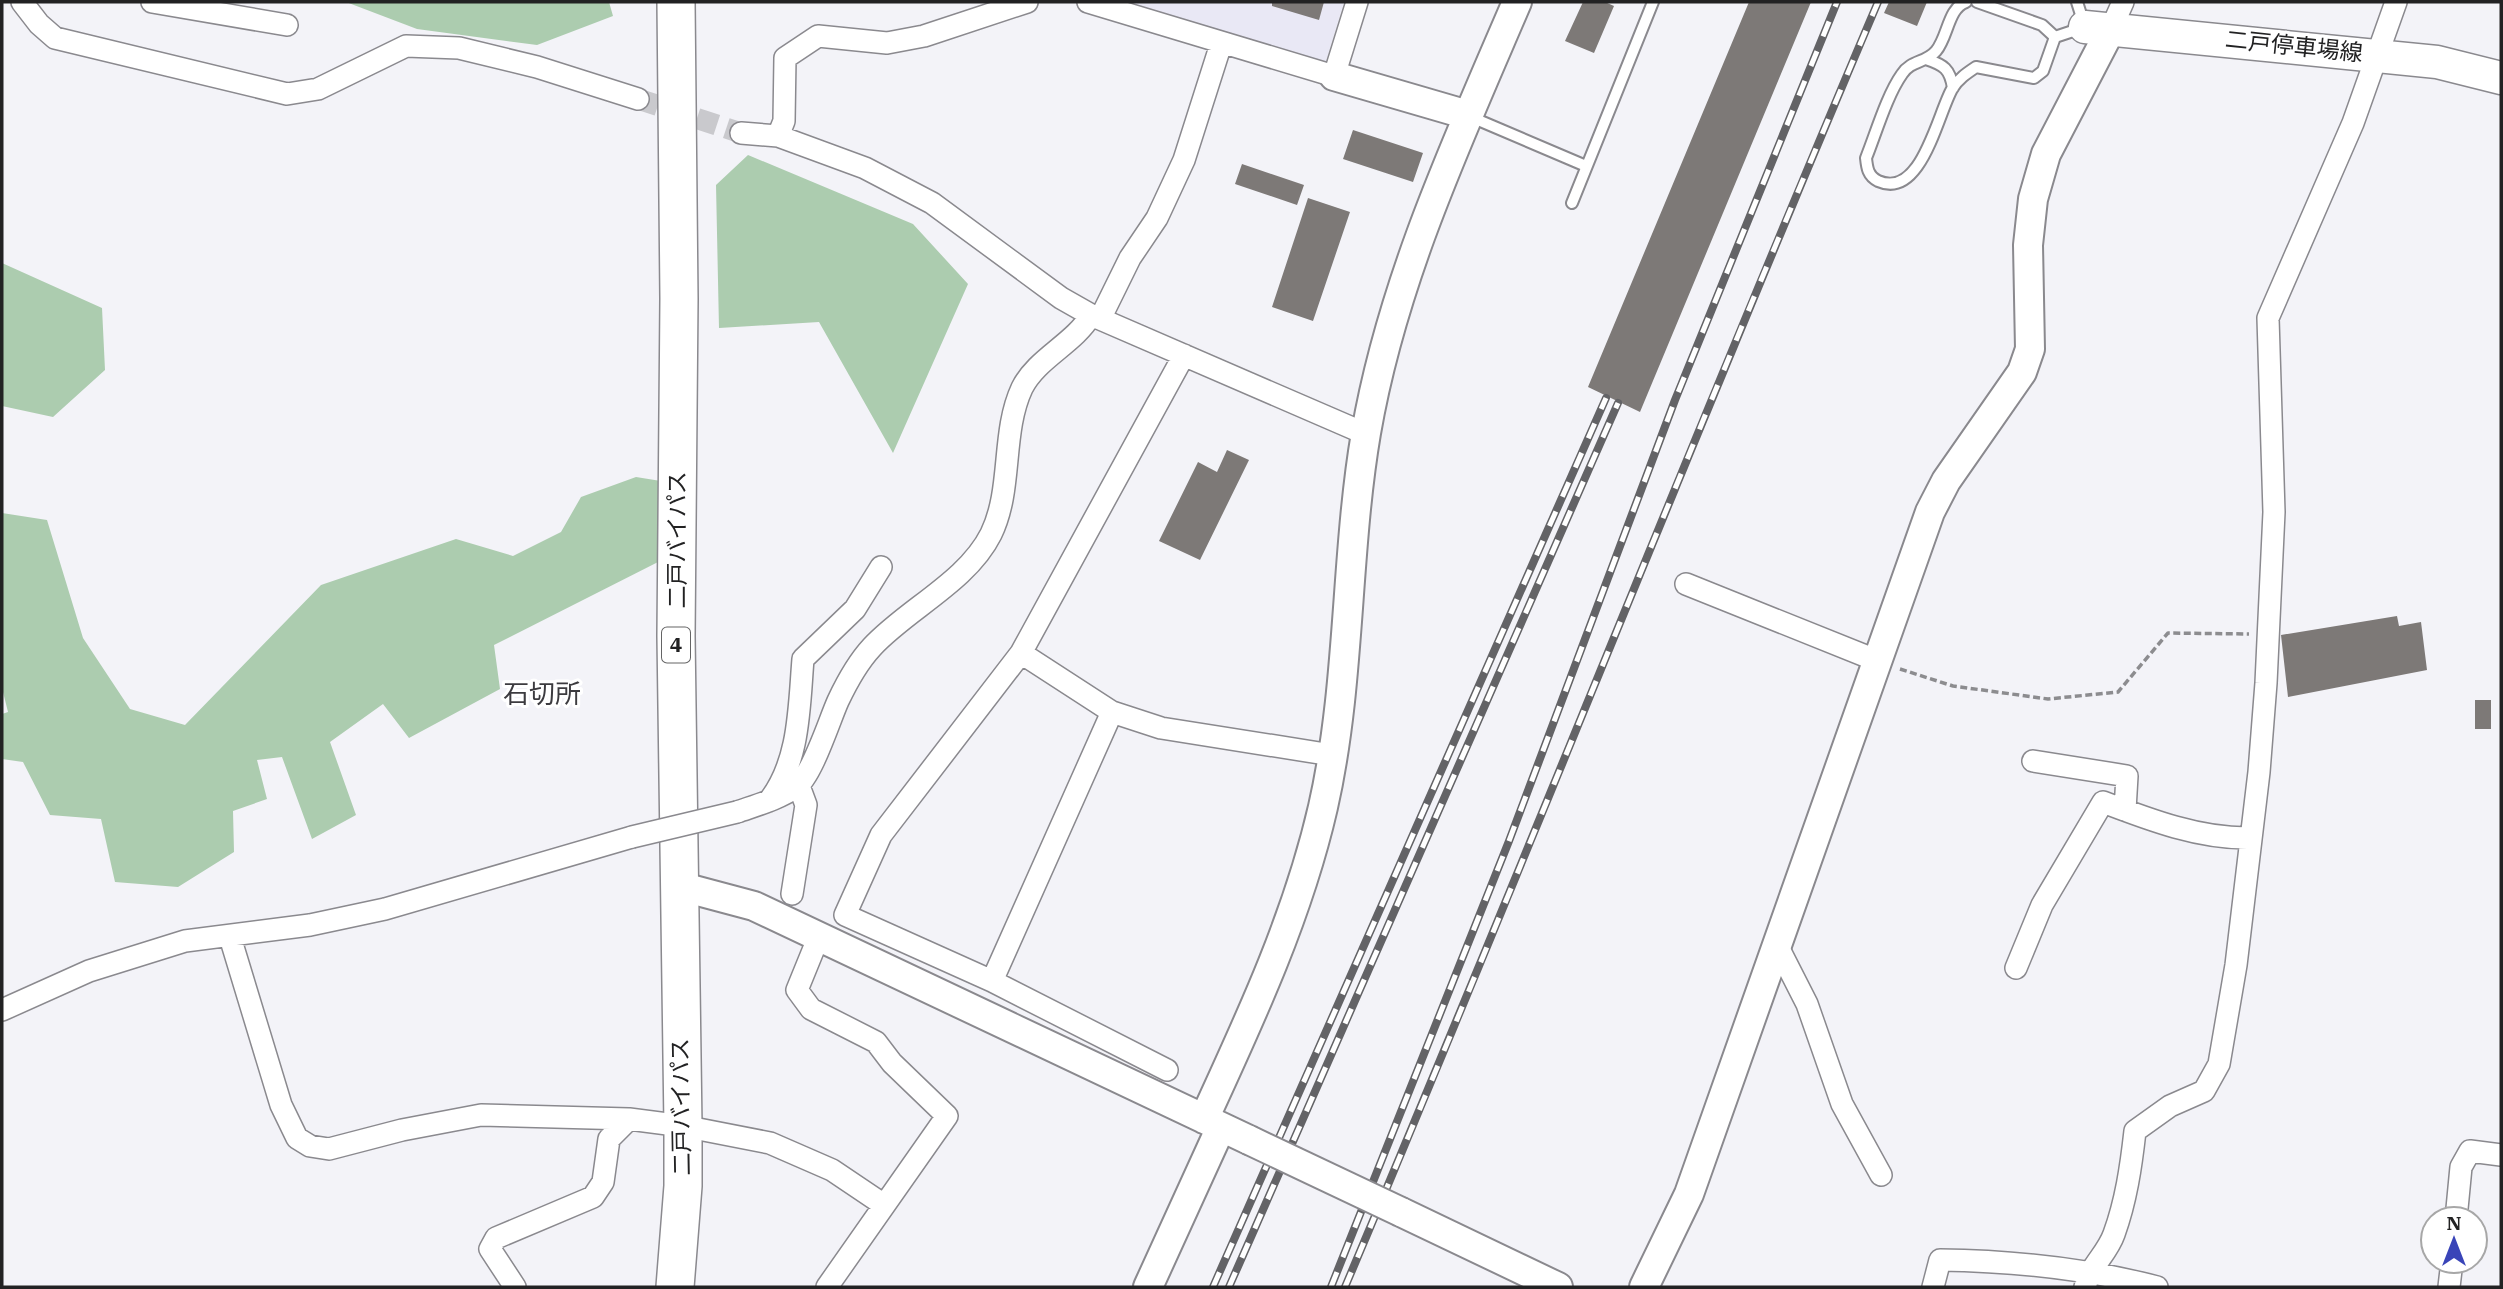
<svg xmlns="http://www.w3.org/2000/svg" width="2503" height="1289" viewBox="0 0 2503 1289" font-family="'IBM Plex Serif','Noto Sans JP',serif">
  <rect width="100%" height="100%" fill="#f3f3f8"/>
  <path fill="#e9e8f5" d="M1118 2H1344L1326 61 1315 62Z"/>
  <path fill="#acccaf" d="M346 2H609L613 16 537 45 417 29Z
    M748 155 913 224 968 284 893 453 819 322 719 328 716 185Z
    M2 263 102 308 105 370 53 417 2 406Z
    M636 477 667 482 664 559 494 645 500 689 409 738 383 704 330 742 356 815 312 839 282 757 257 760 267 799 233 811 234 852 178 887 115 882 101 819 50 815 23 762 2 759V714L8 712 2 688V513L47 520 83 638 130 709 185 725 321 585 456 539 513 556 561 532 581 497Z"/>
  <path fill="#7d7977" d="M1272 2H1324L1319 20 1272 6Z
    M1583 2H1605L1614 6 1594 53 1565 41Z
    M1749 2H1811L1640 412 1588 387Z
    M1889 2H1927L1917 26 1884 13Z
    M1353 130 1423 153 1413 182 1343 159Z
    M1242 164 1304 185 1297 205 1235 184Z
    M1308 198 1350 212 1313 321 1272 307Z
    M1227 450 1249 460 1200 560 1159 541 1198 462 1217 472Z
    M2397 616 2399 626 2421 622 2427 670 2288 697 2281 635Z
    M2475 700H2491V729H2475Z"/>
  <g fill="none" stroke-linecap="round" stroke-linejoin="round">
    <path stroke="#c9c9cd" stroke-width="21" stroke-dasharray="21 10" stroke-linecap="butt" d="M638 99 741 133"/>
    <g stroke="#8a898e" stroke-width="14">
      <path id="service" d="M1966 2C1948 8 1948 37 1936 51 1926 63 1911 60 1902 74 1887 95 1876 133 1866 158 1867 168 1868 176 1878 181 1921 200 1937 116 1952 89 1958 79 1967 73 1976 67L2034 78 2043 71 2055 37
        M1977 2 2042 25 2055 37
        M2055 37 2085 27 2077 2
        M1926 59C1944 65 1950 69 1953 88
        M1471 117 1586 166
        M1572 203 1653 2"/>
    </g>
    <g stroke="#8a898e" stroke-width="24">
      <path id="minor" d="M22 2 39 24 55 38 287 94 318 89 406 46 459 48 537 67 638 99
        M152 2 287 25
        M1088 2 1334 76 1357 2
        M2111 29 2123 2
        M741 133 778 136 865 168 932 203 1061 298 1091 315 1366 434
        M778 136 784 121 785 58 818 36 887 43 924 36 1027 2
        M1100 319 1130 258 1157 218 1184 160 1221 44
        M1686 584 1878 661
        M1021 653 1112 712 1161 728 1332 755
        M2033 761 2127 776 2125 810
        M769 801C800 761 799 707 803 659L855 609 881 567
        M737 812C757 805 779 799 796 787 812 776 829 721 838 701 846 684 859 661 872 647 907 609 967 582 991 534 1013 489 1001 433 1022 388 1037 358 1074 344 1091 315
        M792 894 806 805 799 786
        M819 936 797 990 811 1009 876 1042 892 1063 947 1116 827 1287
        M230 937 281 1105 297 1138 310 1146 329 1149 402 1130 481 1115 629 1119 683 1126 770 1143 832 1170 884 1205
        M1778 947 1807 1004 1842 1104 1881 1175
        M2016 968 2042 905 2103 802C2150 820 2200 839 2251 838
        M992 981 1112 712
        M2 1010 89 971 185 941 310 925 385 909 632 837
        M1167 1070 992 981 845 915 881 835 1021 653 1184 355
        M2456 1219 2461 1167 2470 1151 2501 1155
        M515 1287 490 1249 496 1238 593 1197 603 1182 609 1139 629 1119
        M1933 1287 1940 1260C2014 1261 2085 1268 2157 1287
        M2085 1287C2090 1266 2107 1254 2114 1234 2126 1201 2131 1167 2135 1131L2170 1106 2204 1091 2219 1064 2236 965 2259 772 2266 683 2274 512 2268 318 2353 123 2396 2
        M2449 1287 2452 1261"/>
    </g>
    <g stroke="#8a898e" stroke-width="32">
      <path id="tertiary" d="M1334 76 1468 115
        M679 886 754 906 1249 1140
        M1204 1119C1251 1017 1298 916 1323 807 1351 684 1345 556 1366 433 1392 282 1457 142 1517 2
        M1401 1212 1558 1287
        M1148 1287 1221 1127
        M1644 1287 1689 1194 1930 512 1946 481 2022 372 2030 349 2028 245 2033 199 2046 154 2111 29"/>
    </g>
    <g stroke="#8a898e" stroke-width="35">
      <path id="secondary" d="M2085 27 2437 62 2501 78"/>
    </g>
    <g stroke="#8a898e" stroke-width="40">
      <path id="trunk" d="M675 1287 683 1186V1126L676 636 679 299 676 2"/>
    </g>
    <path stroke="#8c8c8f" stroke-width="3.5" stroke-dasharray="7 3.5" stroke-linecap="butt" d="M1900 669 1953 686 2048 699 2118 692 2168 633 2249 634"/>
    <use href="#service" stroke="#fff" stroke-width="10"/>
    <use href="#minor" stroke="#fff" stroke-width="21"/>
    <use href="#tertiary" stroke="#fff" stroke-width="28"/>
    <use href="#secondary" stroke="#fff" stroke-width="32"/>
    <use href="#trunk" stroke="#fff" stroke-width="37"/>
    <g stroke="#636366" stroke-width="8">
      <path id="rail" d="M1213 1287 1606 398
        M1229 1287 1618 403
        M1331 1287 1509 841 1675 400 1837 2
        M1345 1287C1526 860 1696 429 1878 2"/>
    </g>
    <use href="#rail" stroke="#fff" stroke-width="5" stroke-dasharray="16" stroke-linecap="butt"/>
    <g stroke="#8a898e" stroke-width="24" stroke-linecap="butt">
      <path id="minor-bridge" d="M632 837 737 812"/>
    </g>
    <g stroke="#8a898e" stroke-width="32" stroke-linecap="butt">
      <path id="tertiary-bridge" d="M1249 1140 1401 1212"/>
    </g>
    <use href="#minor-bridge" stroke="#fff" stroke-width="21"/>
    <use href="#tertiary-bridge" stroke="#fff" stroke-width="28"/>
  </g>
  <g text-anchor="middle" stroke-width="6" stroke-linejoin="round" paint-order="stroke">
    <rect fill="#fff" stroke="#646465" stroke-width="2" x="662" y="627.5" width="28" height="35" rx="5"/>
    <g font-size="21" font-weight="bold" fill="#222223">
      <text x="676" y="652">4</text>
    </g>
    <g font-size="23" fill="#222223" stroke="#fff">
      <text transform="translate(2294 46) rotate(6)" y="8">二戸停車場線</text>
      <text transform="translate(677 540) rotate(-90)" y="8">二戸バイパス</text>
      <text transform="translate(681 1107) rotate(-91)" y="8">二戸バイパス</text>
    </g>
    <g font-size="26" fill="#3c3b3f" stroke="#fff">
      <text x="542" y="703">石切所</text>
    </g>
  </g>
  <rect width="2503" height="1289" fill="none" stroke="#222223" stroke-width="7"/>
  <g transform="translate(2454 1240)"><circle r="33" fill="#ffffff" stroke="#a7a7a7" stroke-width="2"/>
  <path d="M0-5L12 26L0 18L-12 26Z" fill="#3944b8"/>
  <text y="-10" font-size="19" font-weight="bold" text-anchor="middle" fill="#222223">N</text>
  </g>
</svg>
